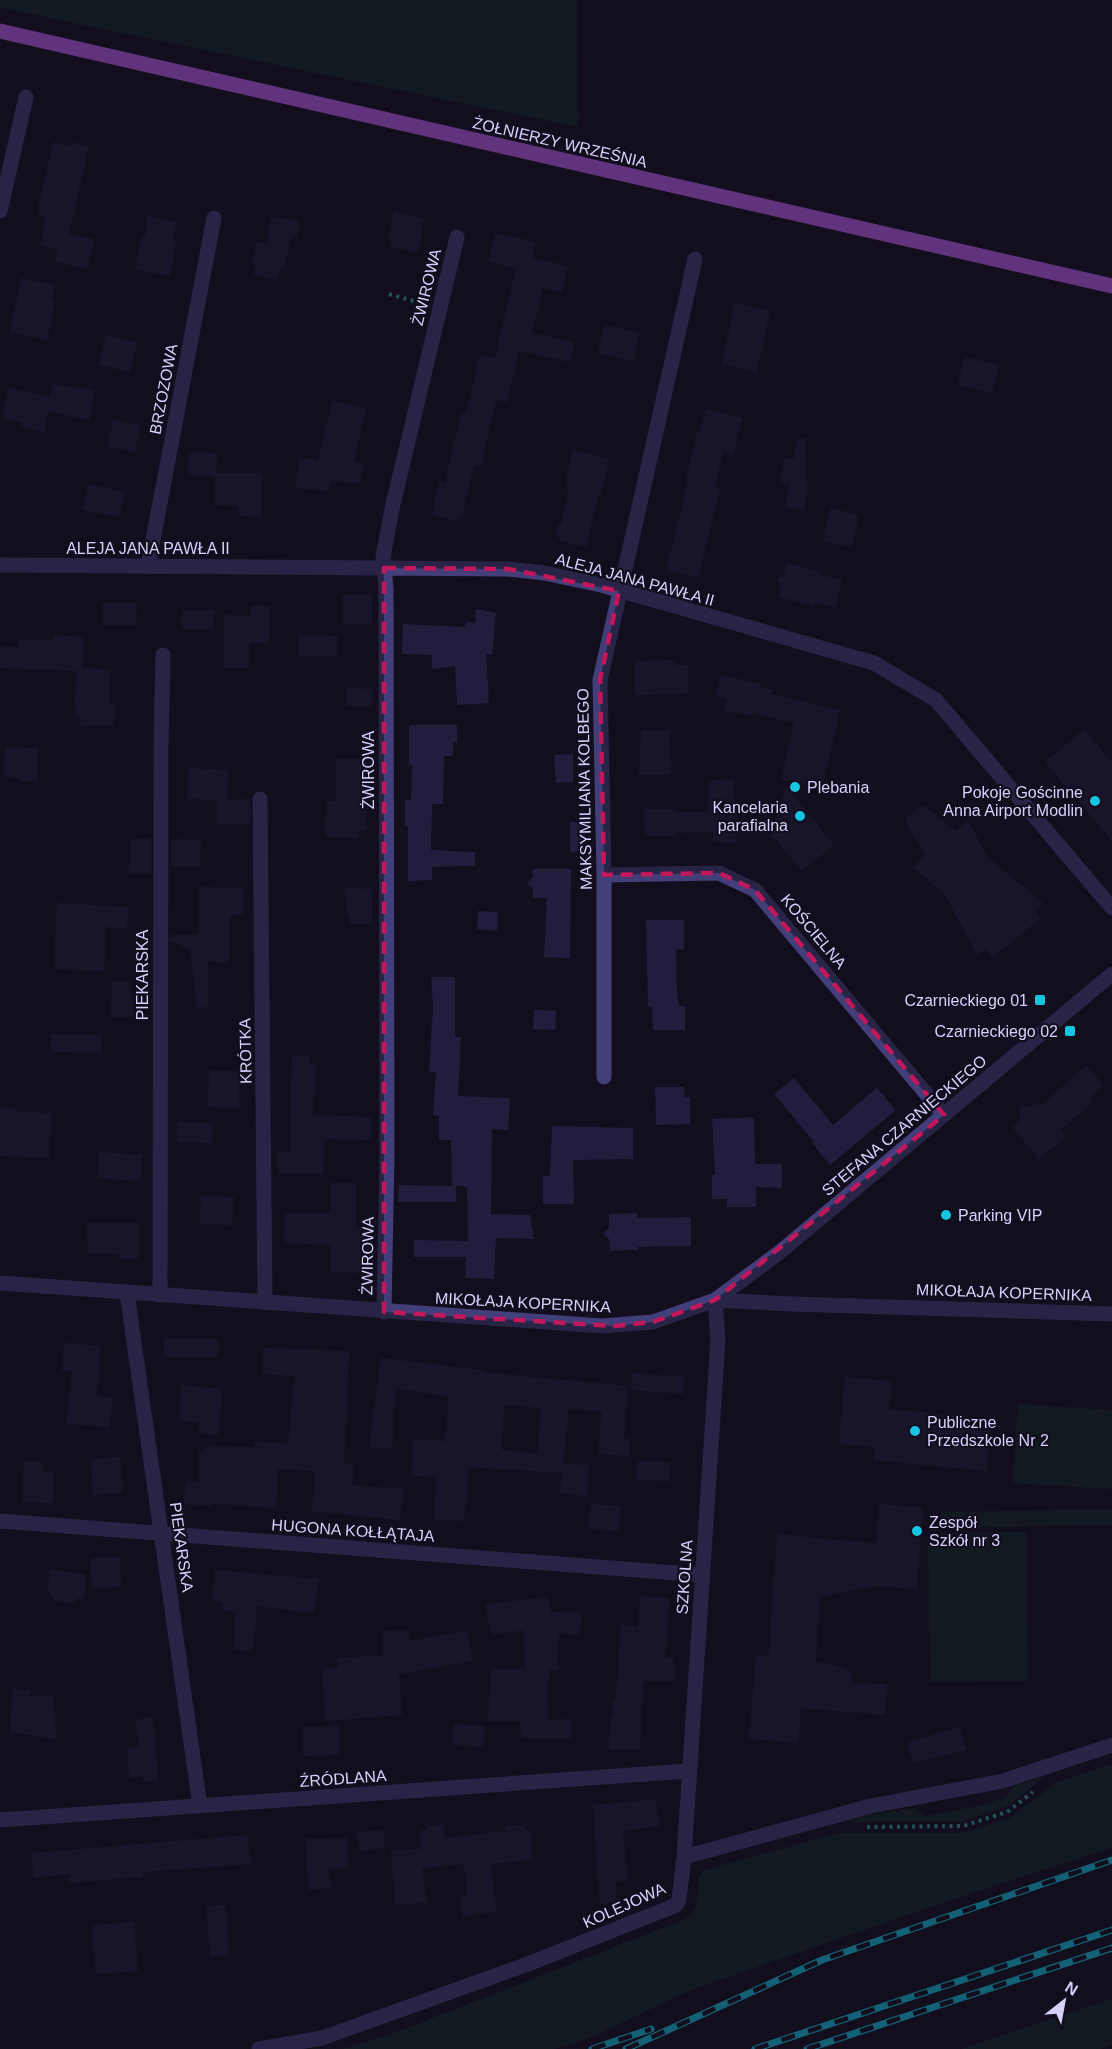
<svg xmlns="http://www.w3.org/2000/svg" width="1112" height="2049" viewBox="0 0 1112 2049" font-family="Arial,sans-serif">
  <rect width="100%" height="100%" fill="#120e1e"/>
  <path fill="#122727" d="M0 0H577L578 127 69 22 0 7Z
    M1018 1404 1112 1410V1489L1013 1483Z
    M1112 1509V1525L941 1528V1512Z
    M1026 1532 1028 1681 930 1682 928 1533Z
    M1112 1764V1848L984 1889 696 1988 587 2039 555 2049H342L389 2035 678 1922C684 1919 690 1916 694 1910 702 1899 692 1878 705 1870L838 1833H963L1010 1818 1057 1782Z
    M1046 1775 1010 1805 960 1822H842L871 1815 915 1808 925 1816 978 1806 1005 1798 1013 1787Z
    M1112 1999V2045L1101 2049H961Z"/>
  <path fill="#241c3d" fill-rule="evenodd" d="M53 142 70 146 71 142 89 146 69 234 94 239 88 269 55 262 58 249 40 245 46 216 37 214Z
    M394 212 424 218 418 253 389 246 391 237 389 236Z
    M148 216 176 222 173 241 176 242 170 276 135 269 140 244 142 235 145 236Z
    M271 217 299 220 297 237H291L284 269H280L277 280 254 275 256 263 252 262 257 242 268 244Z
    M495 233 536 242 532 258 568 266 562 292 543 288 532 333 574 342 570 362 519 351 507 402 496 400 481 466 474 465 462 516 454 521 432 514 439 481 445 483 461 413 466 414 480 355 495 358 516 268 489 262Z
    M21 278 55 285 52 299 55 300 47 340 10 332Z
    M735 303 770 311 757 372 722 364Z
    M605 325 639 333 633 361 598 353Z
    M106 335 137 342 130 372 99 365Z
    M964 357 999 365 992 393 958 385Z
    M53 384 95 390 89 420 48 411 44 432 21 427 22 423 2 418 9 388 50 397Z
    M332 401 366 408 354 462 363 463 361 483 330 481 329 491 296 488 299 458 318 460Z
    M706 409 742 418 733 455 723 452 715 487 720 488 698 578 666 570 688 482H686L697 432H700Z
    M113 420 140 425 135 452 108 446Z
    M798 438 806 439 807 493 804 511 785 506 790 484 781 482 785 458 794 459Z
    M573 450 609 459 601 495 598 494 586 547 561 541 556 534 558 525 562 523 569 487 565 486Z
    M189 452 217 453 216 473H262V517L239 516V506L215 505V476L188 475Z
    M88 484 125 492 120 517 83 510Z
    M831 508 859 515 852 547 823 541Z
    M787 563 822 572 821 575 842 580 836 607 815 602 814 606 779 597 781 586 777 579 784 575Z
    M372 594V624H343L342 595Z
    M102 603H137L136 625H103Z
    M251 606H270L269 643H249V668H224V615L251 616Z
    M476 609 496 613 492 655 486 654 489 703 457 705 455 666 432 669V655L402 654 403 624 465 627 466 622 475 623Z
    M182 610H214V629H182Z
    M53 635 83 637 82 668 111 670 109 703H114V726H81L80 718 76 715 75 701 77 671 0 668V646L19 647V640H53Z
    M299 635 338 636 337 656H298Z
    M675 660V665H688V694L635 695V661Z
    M721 675 761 684 760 687 772 690 771 694 840 710 822 789 781 780 794 723 754 713 753 716 724 710 727 699 716 697Z
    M346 688 373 689 372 706H346Z
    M409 725H457V742H453V756H444L443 804H432L431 850 475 852V866L432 867V880L408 881V826H405V800H411L412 765H409Z
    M1084 729 1112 763V841L1045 762Z
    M670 730 671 775H639L641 731Z
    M5 747 38 748 37 781H19L20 778 4 777Z
    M573 754V782L556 783 554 755Z
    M336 759H362L363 802H367L366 830H359V838L325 837 327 801H336Z
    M189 768 228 770 227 800 187 799Z
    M734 779 736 843 713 842V832L675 833 674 836H645L644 809H674V812H709V780Z
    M786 786 834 845 802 871 769 832 774 828Z
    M250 799V824H217V800Z
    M923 805 955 831 968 821 988 857 1043 903 1034 910 1041 918 992 958 987 949 978 956 944 893 912 867 925 855 905 820Z
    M570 822H587L586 852H570Z
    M131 839H151V874L129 873Z
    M171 839 201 840 200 866H171Z
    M533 869H571L570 958 544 957 547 898H533V889L527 883 533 877Z
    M199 887 243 888V915H230L229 963 208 961V1007L197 1008 190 949 170 941V935H199Z
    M345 888 372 889V924H350V913L346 914Z
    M57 903 128 907 127 928 106 927 104 971 54 969Z
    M478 911 498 912 497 931 477 929Z
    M646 920H684V949H676L677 993 679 1006H685V1030H653L652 1006 648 1007Z
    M431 977H455V1037H461L458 1096 510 1098 508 1130 492 1129 491 1214 530 1215 534 1239 496 1238 494 1279 465 1278 466 1257H414V1240L468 1241 467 1187 456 1186V1202H398L399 1185 452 1186 451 1140H439V1116L433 1115 436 1072H429L433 1007Z
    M112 982H130V999L137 998V1017H111Z
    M534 1010 556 1011 555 1030 533 1029Z
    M51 1034 102 1035V1053L51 1052Z
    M292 1055 309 1056V1063H316L313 1115 371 1117V1140L324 1139 323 1174H278V1152H290Z
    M1087 1065 1104 1086 1088 1099 1092 1103 1060 1130 1066 1137 1039 1159 1012 1127 1020 1121V1105L1032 1107 1038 1103 1040 1106Z
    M209 1071H240L239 1108 208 1107Z
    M794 1078 833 1125 877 1088 896 1110 830 1165 812 1143 814 1142 774 1094Z
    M655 1087H684L685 1097H690V1124L656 1125Z
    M0 1107 18 1109 17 1112 51 1113 49 1158 0 1156Z
    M754 1117 755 1164H782V1188L756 1187V1207H727V1199H712V1175H715L712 1119Z
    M177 1122 213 1123 212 1143 177 1142Z
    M552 1126 633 1128V1159L573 1160 574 1204H543V1176H550Z
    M99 1152 142 1155 140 1181 97 1178Z
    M331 1183H356V1229H364V1273L331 1272V1245L284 1243 285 1213H331Z
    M201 1196 234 1197 232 1225 200 1224Z
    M637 1213V1218L691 1217V1246L638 1247V1250L610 1251 609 1239 603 1234 609 1227V1214Z
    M87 1223H138V1259H120L119 1254H88Z
    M164 1338 218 1339V1357H164Z
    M64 1343 100 1346 97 1396 112 1398 110 1427 67 1424 72 1371H62Z
    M263 1348 349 1351 344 1464 354 1465 352 1485 403 1489 400 1520 312 1511 315 1471 278 1469 276 1508 212 1503 211 1506 184 1504 186 1481 198 1482 199 1451H206V1446L255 1447V1441L288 1444 295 1376 262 1374Z
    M381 1358 482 1370V1372L627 1386 624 1439H630L629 1456 598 1454 602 1411 569 1409 563 1464 589 1465 587 1496 560 1493 562 1470V1473L469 1467 464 1521 434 1519 437 1477 412 1476 414 1439 445 1441 449 1396 395 1389 392 1449 369 1447ZM504 1405 541 1408 538 1454 502 1450Z
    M632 1373 684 1377 683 1394 631 1390Z
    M845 1377 891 1381 889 1409 991 1419 986 1471 874 1460 875 1447 839 1444Z
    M182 1385 222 1389 218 1435 199 1433V1422L179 1421Z
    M120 1457 123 1493 93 1495 91 1459Z
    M638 1461 671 1462 670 1481 637 1480Z
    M24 1462H42V1472H54L53 1503 22 1502Z
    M591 1504 621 1506 618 1531 589 1529Z
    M879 1504 923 1507 917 1589 874 1586 819 1597 816 1662 834 1665 851 1672V1683L887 1684 886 1715 801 1708 798 1743 749 1739 756 1655 769 1656 777 1533 813 1538 877 1543Z
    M120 1557 121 1587 92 1588 90 1558Z
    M50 1570 86 1574 84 1599 77 1598V1603L54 1601 48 1590Z
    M215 1570 319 1579 314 1613 257 1606 253 1651 233 1650 236 1612 223 1610V1602L213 1601Z
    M640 1596 669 1598 665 1657H674V1681H643L640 1750 609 1749 610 1718H613V1699H616L621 1625 638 1627Z
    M549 1597 551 1612 581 1613 580 1635 559 1633 558 1670H549V1681H547L548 1720 571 1719V1738H521L520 1721H488L491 1669H525L524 1630 491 1635 485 1604Z
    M409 1630V1641L467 1631 473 1661 399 1674 402 1715 326 1721 322 1669 338 1668V1658L383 1655 382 1631Z
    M13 1689 30 1691V1696H54L56 1739 10 1732Z
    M153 1717 158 1780 143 1782V1777L129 1778 127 1748 139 1747 135 1720Z
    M454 1724 485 1726 483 1747 453 1745Z
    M339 1726V1755L303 1756V1727Z
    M960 1727 966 1750 913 1763 907 1742Z
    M656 1799 659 1826 623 1831 627 1881 616 1882 617 1902 600 1904 593 1805Z
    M443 1824 445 1838 505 1831V1826L525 1825 526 1831 530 1830 532 1860 490 1864 497 1911 463 1916 461 1898 468 1897 464 1864 422 1868 427 1903 395 1904 391 1850 422 1849 419 1831 426 1830V1826Z
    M383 1830 385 1848 359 1851 357 1832Z
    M247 1835 251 1864 143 1872V1877L69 1883V1874L33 1878 32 1853Z
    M347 1838 348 1868 329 1869 331 1888 309 1890 305 1839Z
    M225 1905 229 1955 210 1956 206 1906Z
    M134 1922 138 1971 96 1974 92 1925Z"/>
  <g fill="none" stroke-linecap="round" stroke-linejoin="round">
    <path stroke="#39a6a3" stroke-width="4" stroke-dasharray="3 4.5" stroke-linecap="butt" d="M389 294 424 304
      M867 1827 963 1826 1007 1812 1033 1792"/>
    <path stroke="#423e79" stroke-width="15" d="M0 211 26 97
      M0 565 508 569 544 573 601 585 874 663 936 700 1112 908
      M148 566 214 218
      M260 799 265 1303
      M604 875 719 873 755 890 944 1115
      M604 1077V875L600 680 695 259
      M0 1283 602 1326 653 1322 715 1300 792 1304 1112 1314
      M127 1293 200 1806
      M160 1295 161 743 163 655
      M715 1300 780 1252 1112 974
      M384 1312 387 1155 386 589 383 557 393 504 457 237
      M0 1521 702 1575
      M0 1820 688 1771
      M684 1857 871 1806 1003 1781 1112 1745
      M259 2049 322 2038 528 1964 669 1908 676 1905 679 1900 684 1857 718 1340 715 1300"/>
    <path stroke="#c061f0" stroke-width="15" d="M0 31 1112 286"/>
    <g stroke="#15c5e1" stroke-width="7">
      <path id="rail" d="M592 2049 651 2029
        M626 2049 822 1960 1112 1860
        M755 2049 1112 1930
        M807 2049 1112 1948"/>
    </g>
    <use href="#rail" stroke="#120e1e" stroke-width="4.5" stroke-dasharray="14" stroke-linecap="butt"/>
  </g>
  <path d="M0 0H1112V2049H0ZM384 568 508 569 619 591 600 680 604 875 719 873 755 890 944 1115 715 1300 653 1322 615 1326 384 1312Z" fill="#120e1e" fill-opacity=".55" fill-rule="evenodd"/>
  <path fill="none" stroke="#c2185b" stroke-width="4.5" stroke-dasharray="12 8" stroke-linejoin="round" d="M384 568 508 569 619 591 600 680 604 875 719 873 755 890 944 1115 715 1300 653 1322 615 1326 384 1312Z"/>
  <g fill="#15c5e1" stroke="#120e1e" stroke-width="2">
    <circle cx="795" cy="787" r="6"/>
    <circle cx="1095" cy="801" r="6"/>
    <circle cx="800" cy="816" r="6"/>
    <rect x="1034" y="994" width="12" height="12" rx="3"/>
    <rect x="1064" y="1025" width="12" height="12" rx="3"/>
    <circle cx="946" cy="1215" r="6"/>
    <circle cx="915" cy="1431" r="6"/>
    <circle cx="917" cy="1531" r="6"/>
  </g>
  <g text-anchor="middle" stroke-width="4.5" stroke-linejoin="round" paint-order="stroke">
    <g font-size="16" fill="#d6d0fb" stroke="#120e1e">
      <text transform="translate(560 142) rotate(13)" y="6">ŻOŁNIERZY WRZEŚNIA</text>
      <text transform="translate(426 287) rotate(-76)" y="6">ŻWIROWA</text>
      <text transform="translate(163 389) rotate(-79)" y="6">BRZOZOWA</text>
      <text x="148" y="554">ALEJA JANA PAWŁA II</text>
      <text transform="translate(635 579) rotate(15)" y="6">ALEJA JANA PAWŁA II</text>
      <text transform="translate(368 770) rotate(-90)" y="6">ŻWIROWA</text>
      <text transform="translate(584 789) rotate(-91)" y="6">MAKSYMILIANA KOLBEGO</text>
      <text transform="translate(814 931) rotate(50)" y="6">KOŚCIELNA</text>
      <text transform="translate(142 975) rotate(-90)" y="6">PIEKARSKA</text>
      <text transform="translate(245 1051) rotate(-91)" y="6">KRÓTKA</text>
      <text transform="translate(904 1125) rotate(-40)" y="6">STEFANA CZARNIECKIEGO</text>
      <text transform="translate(367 1256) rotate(-89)" y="6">ŻWIROWA</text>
      <text transform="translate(1004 1292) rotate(2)" y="6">MIKOŁAJA KOPERNIKA</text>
      <text transform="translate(523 1302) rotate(3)" y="6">MIKOŁAJA KOPERNIKA</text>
      <text transform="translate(353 1530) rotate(4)" y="6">HUGONA KOŁŁĄTAJA</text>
      <text transform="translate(182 1547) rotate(82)" y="6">PIEKARSKA</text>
      <text transform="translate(684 1577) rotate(-86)" y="6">SZKOLNA</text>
      <text transform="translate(343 1778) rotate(-4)" y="6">ŹRÓDLANA</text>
      <text transform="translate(624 1905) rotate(-24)" y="6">KOLEJOWA</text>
    </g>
    <g font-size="16" fill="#d6d0fb" stroke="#120e1e" text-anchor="start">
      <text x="807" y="793">Plebania</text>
      <text x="1083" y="798" text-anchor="end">Pokoje Gościnne<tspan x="1083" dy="18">Anna Airport Modlin</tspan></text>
      <text x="788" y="813" text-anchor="end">Kancelaria<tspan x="788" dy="18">parafialna</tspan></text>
      <text x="1028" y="1006" text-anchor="end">Czarnieckiego 01</text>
      <text x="1058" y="1037" text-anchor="end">Czarnieckiego 02</text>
      <text x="958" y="1221">Parking VIP</text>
      <text x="927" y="1428">Publiczne<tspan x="927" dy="18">Przedszkole Nr 2</tspan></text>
      <text x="929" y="1528">Zespół<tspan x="929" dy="18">Szkół nr 3</tspan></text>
    </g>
  </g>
  <g transform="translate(1064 2001) rotate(31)" stroke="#120e1e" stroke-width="4.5" paint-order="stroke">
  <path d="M0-4.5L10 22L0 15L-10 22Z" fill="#d6d0fb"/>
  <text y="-9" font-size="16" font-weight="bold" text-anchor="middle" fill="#d6d0fb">N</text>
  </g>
</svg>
